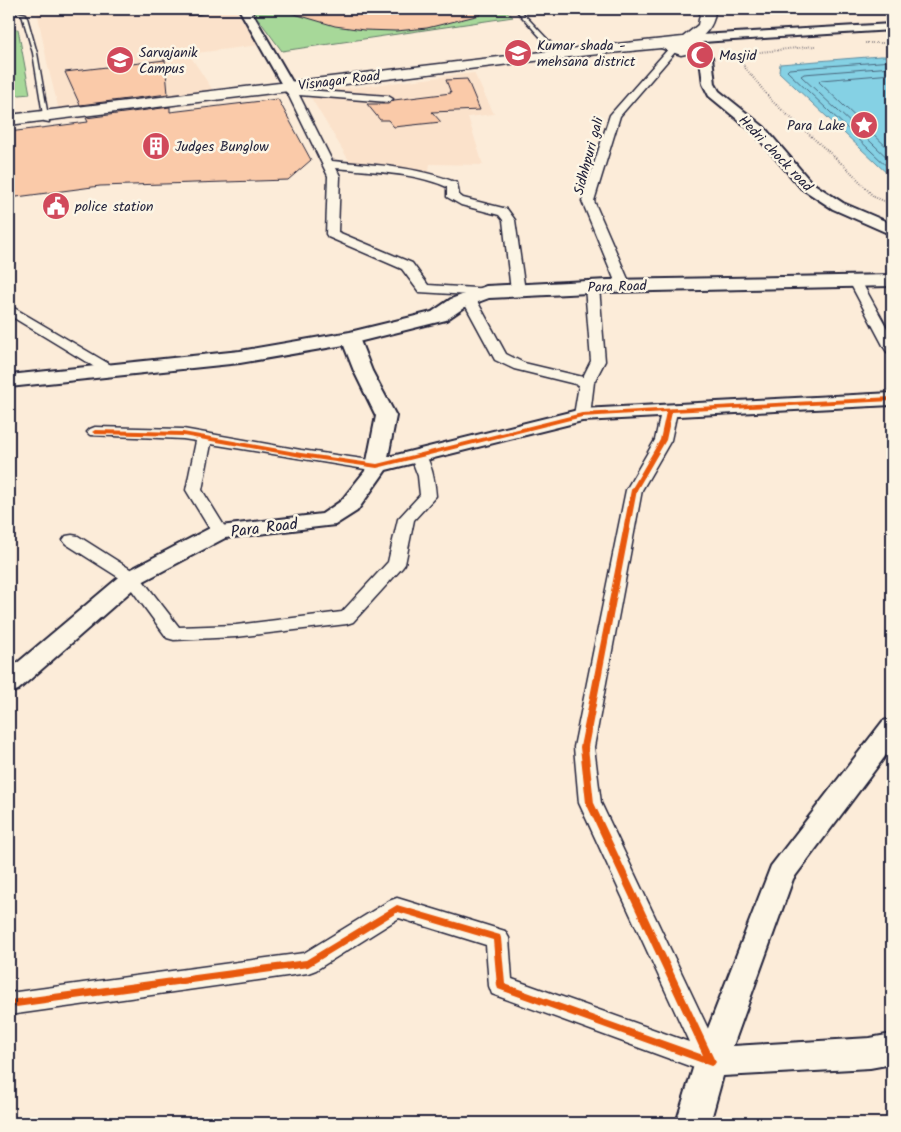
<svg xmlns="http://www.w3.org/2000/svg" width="901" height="1132" viewBox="0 0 901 1132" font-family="Kalam,sans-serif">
  <rect width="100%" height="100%" fill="#fcecd9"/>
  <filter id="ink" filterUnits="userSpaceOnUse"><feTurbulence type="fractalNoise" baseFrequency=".02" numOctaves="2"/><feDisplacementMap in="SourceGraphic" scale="10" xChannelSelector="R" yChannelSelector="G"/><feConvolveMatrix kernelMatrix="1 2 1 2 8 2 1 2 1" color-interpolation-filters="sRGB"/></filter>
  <g filter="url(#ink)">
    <path fill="#fbe2cb" d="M42 9H177L181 15 235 9 259 45 189 54 214 92 59 110 48 67 37 11Z
      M474 73 494 114 468 117 483 165 430 164 428 175 353 167 308 93Z"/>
    <path fill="#a7d899" stroke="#647d6a" d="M251 9H504L513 17 282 51Z
      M18 29 30 94 9 96V31Z"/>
    <path fill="#85d1e4" stroke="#5d8ba0" d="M880 56H892V178L779 72 780 64Z"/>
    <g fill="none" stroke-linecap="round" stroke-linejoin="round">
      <path stroke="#4a687f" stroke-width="1" d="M892 61 789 69 787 71 892 171
        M892 67 804 74 801 76 892 162
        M892 74 821 80 819 82 892 152"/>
    </g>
    <path fill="#facaa9" stroke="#22223b" d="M292 9H479L480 15 427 28 396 31 364 30 335 26 291 13Z
      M165 60 168 94 80 105 65 72Z
      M467 79 480 110 432 112 441 122 394 127 388 120H380L367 104H388L394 100 451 93 446 80Z
      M278 99 311 160 288 180 100 186 9 198V132L88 122 86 118 170 107V112Z"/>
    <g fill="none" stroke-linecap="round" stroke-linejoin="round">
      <g stroke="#22223b" stroke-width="3">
        <path id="service" d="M515 9H519L565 58V60H561Z
          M9 10 26 14 37 53 49 122 44 121 33 53 22 15 9 12Z"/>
      </g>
      <g stroke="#22223b" stroke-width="3">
        <path id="minor" d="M181 9H210C204 14 184 16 178 11Z
          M673 46 676 47V51L620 116 594 201 631 286 624 290 617 286 582 201 610 115 670 47Z
          M292 89 388 96 393 99 388 102 299 95 332 161C374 165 417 166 457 183L459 195 463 198 507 209 515 220 525 291 518 295 511 291 503 220 499 215 461 205 447 197V187C412 172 373 172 336 168L340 176 338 232 412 263 428 285 491 289 493 292 491 295H470L476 299 506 354 524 363 583 377 591 361 585 287 592 283 597 284 599 287 605 361 594 382 590 415 587 418H577L574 415 579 385 514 369 495 360 462 299 469 295 419 292 402 269 328 237 326 234 328 176 287 92Z
          M855 277 861 281 892 337V353L887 352 885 349 849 281Z
          M9 305 116 368 118 371 116 374H106L9 315Z
          M669 407 674 409 677 412 671 440 642 490 594 747 601 803 720 1054 724 1062 720 1070 711 1074 492 994 489 986 486 945 399 918 316 970 308 973 9 1015V993L304 953 389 901 397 898 505 931 509 938 512 979 689 1042 579 803 574 747 626 490 655 440 661 412 664 409Z
          M95 427 183 429 301 450 377 461 383 463 385 466 383 469 377 471 211 444 202 490 228 532 226 536 220 537 214 536 186 490 196 441 183 439 90 435 87 432 90 429Z
          M418 450 424 452C432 465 435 481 436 496L414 520 405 564 402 568 353 622 347 624 236 637 174 640 167 638 126 582 66 544 63 540 66 536 72 535 78 536 138 574 179 627 236 625 342 612 388 562 398 519 420 495 418 476 410 455 412 452Z"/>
      </g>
      <g stroke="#22223b" stroke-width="4">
        <path id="tertiary" d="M239 9H250L298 92 297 95 292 96 286 92Z
          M892 24V30L717 41 703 42 693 47 712 57 715 84 719 91 764 127 811 182 843 203 892 224V235L833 209 801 188 754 133 709 96 703 84 700 59 683 50 689 46 687 44 700 35Z
          M350 333 356 334 359 338 372 371 396 416 388 457 582 409 892 393V405L582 421 386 470 357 511 335 525 225 538 140 583 18 690 9 693V670L124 573 212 527 322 514 341 501 365 471 376 416 354 371 341 338 344 334Z
          M892 719V747L793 879 733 1046 870 1038 892 1034V1064L870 1068 723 1076 710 1123H676L695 1062 771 866 883 721Z"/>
      </g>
      <g stroke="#22223b" stroke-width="4">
        <path id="secondary" d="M892 275V286L608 292 489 298 465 307 446 320 350 344 240 363 9 387V375L240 351 350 332 432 312 451 299 486 286 608 280Z"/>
      </g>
      <g stroke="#22223b" stroke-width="3">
        <path id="primary" d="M701 9H715C715 23 708 33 696 41L701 48 699 51 681 55 661 48 559 58 9 125V115L559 50 683 37 698 25Z"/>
      </g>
      <path stroke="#22223b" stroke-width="2" stroke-dasharray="0.5 2" stroke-linecap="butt" d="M865 43H892
        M815 46 743 54V65L772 101 851 172 874 197 892 204"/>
      <use href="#service" fill="#fcf5e5" fill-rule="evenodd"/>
      <use href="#minor" fill="#fcf5e5" fill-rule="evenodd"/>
      <use href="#tertiary" fill="#fcf5e5" fill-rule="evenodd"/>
      <use href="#secondary" fill="#fcf5e5" fill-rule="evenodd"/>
      <use href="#primary" fill="#fcf5e5" fill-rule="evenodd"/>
      <g stroke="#fcf5e5" stroke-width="3">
        <path id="cycleway" d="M892 397V401L672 412 666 440 637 490 588 747 594 803 714 1059 716 1062 714 1065 711 1066 498 989 497 986 493 940 398 912 308 967 9 1008V1000L306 960 397 905 500 935 501 938 505 984 703 1055 586 803 580 747 631 490 660 440 666 412 582 417 377 468 301 457 183 436 95 434 92 432 95 430 183 432 301 453 377 464 582 413Z"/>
      </g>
      <use href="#cycleway" fill="#e8590c" fill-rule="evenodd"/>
    </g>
  </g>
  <defs>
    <g id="school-disc" transform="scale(1.4375)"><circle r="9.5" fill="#d1495b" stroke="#fcf5e5"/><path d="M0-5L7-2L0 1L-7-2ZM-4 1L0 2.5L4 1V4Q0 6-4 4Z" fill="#fff"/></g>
    <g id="mosque-disc" transform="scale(1.4375)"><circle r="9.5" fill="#d1495b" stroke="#fcf5e5"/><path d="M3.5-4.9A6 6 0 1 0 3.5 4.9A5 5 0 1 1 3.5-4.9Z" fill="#fff"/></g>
    <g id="sight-disc" transform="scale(1.4375)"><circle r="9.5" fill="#d1495b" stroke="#fcf5e5"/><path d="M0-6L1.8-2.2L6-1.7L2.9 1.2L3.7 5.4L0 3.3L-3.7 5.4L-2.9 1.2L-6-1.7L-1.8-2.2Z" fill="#fff"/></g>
    <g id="building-disc" transform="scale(1.4375)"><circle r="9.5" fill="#d1495b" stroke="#fcf5e5"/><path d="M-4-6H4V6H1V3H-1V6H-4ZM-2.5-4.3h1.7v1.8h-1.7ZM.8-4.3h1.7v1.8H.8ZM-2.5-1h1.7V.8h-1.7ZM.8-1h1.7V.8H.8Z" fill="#fff"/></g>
    <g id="civic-disc" transform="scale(1.4375)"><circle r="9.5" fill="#d1495b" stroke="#fcf5e5"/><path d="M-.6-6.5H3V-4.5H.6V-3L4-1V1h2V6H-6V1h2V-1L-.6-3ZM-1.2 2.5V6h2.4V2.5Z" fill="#fff"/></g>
  </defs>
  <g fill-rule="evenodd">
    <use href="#school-disc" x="518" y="53"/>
    <use href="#mosque-disc" x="700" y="55"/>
    <use href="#school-disc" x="120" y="60"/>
    <use href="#sight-disc" x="864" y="125"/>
    <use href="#building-disc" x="156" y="146"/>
    <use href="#civic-disc" x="56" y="206"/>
  </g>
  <g text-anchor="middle" stroke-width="5" stroke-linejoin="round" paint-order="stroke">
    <g font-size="14" fill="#22223b" stroke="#fcf5e5" text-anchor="start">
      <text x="537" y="50">Kumar shada -<tspan x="537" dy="16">mehsana district</tspan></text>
      <text x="139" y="57">Sarvajanik<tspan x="139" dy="16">Campus</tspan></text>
      <text x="719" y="60">Masjid</text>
      <text x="845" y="130" text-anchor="end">Para Lake</text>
      <text x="175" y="151">Judges Bunglow</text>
      <text x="75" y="211">police station</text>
    </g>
    <g font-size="14" fill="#22223b" stroke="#fcf5e5">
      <text transform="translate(339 80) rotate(-7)" y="5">Visnagar Road</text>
      <text transform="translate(776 153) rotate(46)" y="5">Hedri chock road</text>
      <text transform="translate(588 156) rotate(-75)" y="5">Sidhhpuri gali</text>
      <text transform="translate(617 286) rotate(-2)" y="5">Para Road</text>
    </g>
    <g font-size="16" fill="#22223b" stroke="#fcf5e5">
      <text transform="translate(264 527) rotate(-7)" y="6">Para Road</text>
    </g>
  </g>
  <rect width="901" height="1132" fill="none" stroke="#fcf5e5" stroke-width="30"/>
  <rect x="15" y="15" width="871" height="1102" fill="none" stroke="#22223b" stroke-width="2" filter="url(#ink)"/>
</svg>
